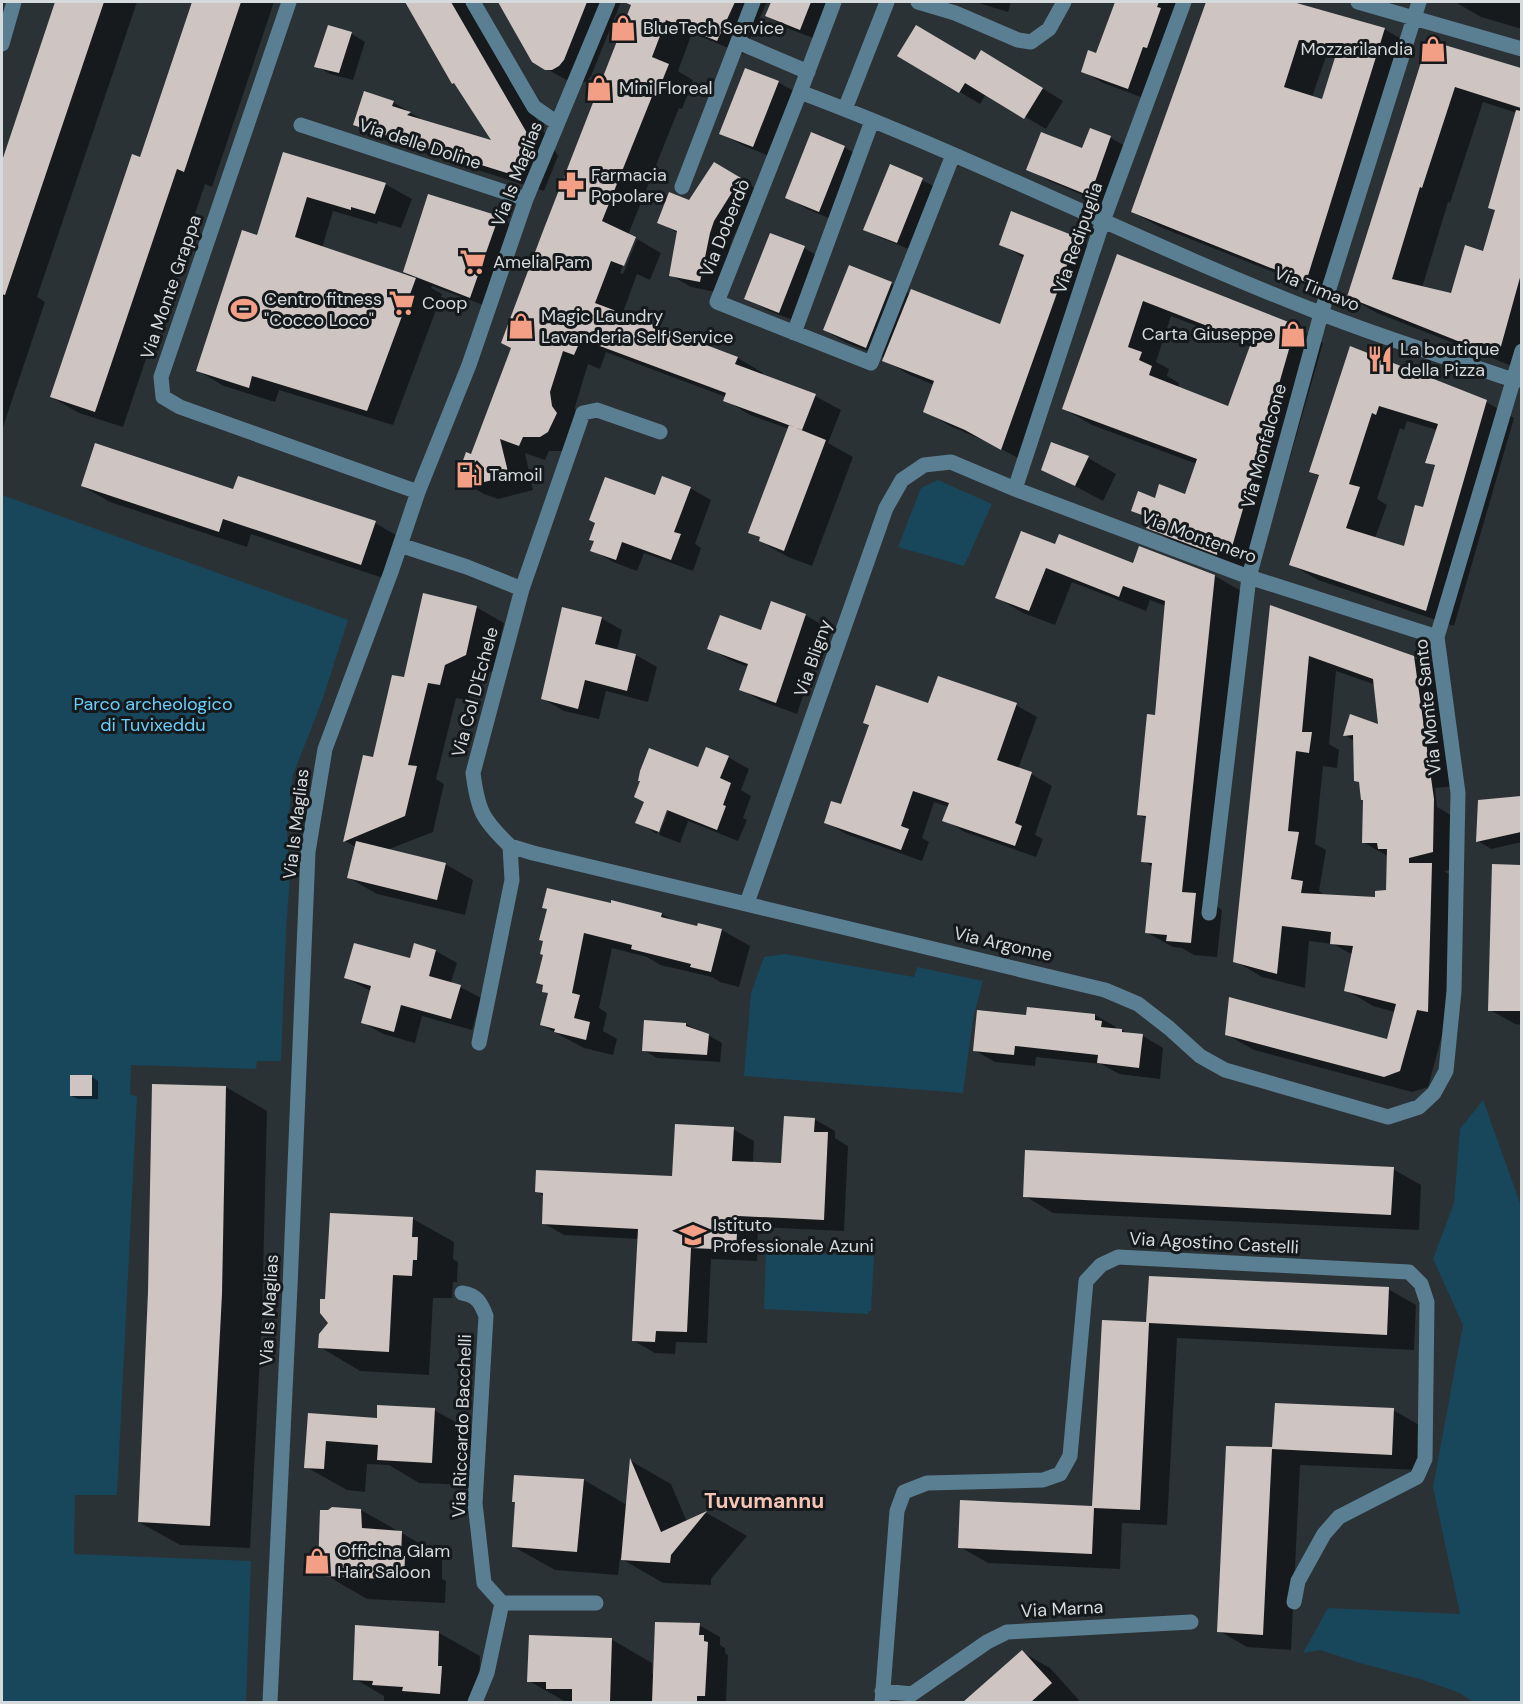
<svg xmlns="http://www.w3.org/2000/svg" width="1523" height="1704" viewBox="0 0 1523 1704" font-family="'DM Sans',sans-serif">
  <rect width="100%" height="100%" fill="#2b3236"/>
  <path fill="#18465a" d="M938 480 992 504 964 566 898 547 921 488Z
    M2 495 348 620 322 701 293 775 287 832 290 876 286 931 281 1061H257L256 1069 131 1065 130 1095 137 1096 117 1495H75L74 1554 251 1561 246 1702H2Z
    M785 954 914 977 917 967 983 981 973 1018 963 1093 744 1076 751 993 764 957Z
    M1483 1100 1521 1206V1702H1473L1460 1693 1420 1679 1360 1663 1320 1650 1303 1653 1328 1608 1460 1614 1433 1487 1463 1325 1433 1259 1454 1203 1460 1129Z
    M766 1251 874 1256 871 1311H868V1314L764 1309Z"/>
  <path fill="#0007" fill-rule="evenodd" d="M57 2H137L37 297 45 302 2 430V166Z
    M194 2H274L212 187 205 184 123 427 79 413 51 397 141 159Z
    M406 2H468L558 156 544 191 383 140 355 124 393 102 421 119 495 143 457 85 454 83Z
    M500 2H621L591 76 587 81 575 85 533 61Z
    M635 2H767L743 54 692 33 678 71 693 80 682 109 679 108 628 235 634 238 620 273 623 274 637 239 661 253 650 280 637 274 622 315 738 358 763 373 762 376 815 396 841 410 828 443 853 457 812 566 788 557 760 541 761 538 750 532 789 429 750 415 725 400 726 397 606 352 600 369 588 364 575 407 577 422 566 451H549L545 460 525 453 533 490 498 499 484 494 458 479 472 456 513 348 544 232Z
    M772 2H837L821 41 787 28 767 16Z
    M975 2H1011L1008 12Z
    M1117 2H1184L1149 100 1103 83 1083 71 1097 55Z
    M1207 2H1288L1384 29 1412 45 1334 296 1160 227 1132 212ZM1327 54 1336 57 1323 101 1312 97Z
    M1455 2H1522V29L1481 17Z
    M329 27 352 34 365 42 353 80 330 74 316 66Z
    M1429 42 1522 69V370L1377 313 1349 297ZM1483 102 1517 113 1496 210 1484 253 1452 295 1422 288 1448 202 1450 203Z
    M899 56 1003 64 1063 101 1046 129 986 94 980 104Z
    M778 82 799 94 774 158 742 145 721 133Z
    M1091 130 1111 138 1132 150 1111 207 1049 181 1028 169 1083 150Z
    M844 147 865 159 840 223 807 209 787 197Z
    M284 154 385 184 412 199 401 228 378 221 377 224 333 211 322 248 412 278 404 272 429 196 499 218 520 230 491 308 432 286 431 288 442 294 393 425 279 390 275 402 224 386 198 371 258 237Z
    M891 166 936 187 911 250 879 237 865 229Z
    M736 176 761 192 735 233 730 246 721 293 691 287 670 275 678 233 658 222Z
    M1076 238 1101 253 1027 463 992 444 950 426 925 411 934 385 910 375 884 360 885 358 845 342 824 330 850 267 892 284 910 294 1001 326 1024 258 1001 244Z
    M804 248 825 260 800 323 767 310 746 298Z
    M1117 256 1295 326 1323 343 1260 562 1246 557 1245 569 1176 543 1148 527 1151 521 1133 511 1156 500 1186 496 1197 464 1092 425 1064 409ZM1171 316 1251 347 1228 408 1178 388 1179 383 1167 376 1169 369 1156 362Z
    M1351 348 1486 402 1514 418 1454 626 1318 580 1290 564 1320 477 1311 472ZM1407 421 1437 430 1427 462 1436 467 1424 509 1405 547 1375 538 1387 505 1377 499 1400 428 1404 430Z
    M1088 458 1116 474 1103 501 1043 469Z
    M82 486 234 491 375 523 403 539 389 580 251 534 247 547 110 502Z
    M690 488 711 500 695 544 701 548 693 571 644 553 637 571 613 562 592 550 656 497Z
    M1056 546 1134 565 1215 576 1241 591 1209 902 1222 910 1217 957 1194 955 1182 948 1173 947 1146 932 1153 867 1143 861 1147 819 1138 814 1156 716 1166 606 1150 600 1146 611 1072 582 1055 625 1023 613 996 597Z
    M476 607 504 623 493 671 473 680 468 700 456 698 436 779 444 784 433 832 387 850 445 864 473 880 465 915 377 894 349 878 356 847 345 841 405 679Z
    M1272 607 1413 657 1441 673 1457 786 1435 788 1437 807 1461 821 1460 868 1444 871 1459 880 1445 1024 1428 1087 1412 1092 1254 1050 1226 1034 1388 1041 1395 1012 1373 1006 1346 990 1353 955 1333 944 1309 941 1305 988 1262 977 1235 961ZM1336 671 1376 685 1380 726 1345 735 1354 741 1355 780 1361 784 1364 801 1363 842 1389 857 1388 892 1376 899 1326 896 1319 891 1326 850 1315 844 1323 766 1337 768 1339 750 1329 744Z
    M805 615 826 627 797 714 761 701 741 689 748 667 730 660 709 648 762 632Z
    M601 618 622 630 617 651 636 655 657 667 648 702 606 691 599 719 564 711 543 699Z
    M929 705H1016L1037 717 1018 769 1031 774 1052 786 1035 835 1043 839 1036 857 965 832 944 820 949 807 934 802 922 838 929 842 922 861 846 834 825 822 842 806Z
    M728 757 749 769 741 790 751 796 743 818 747 820 738 841 688 821 680 843 659 835 671 804 669 803 657 834 637 822 699 769Z
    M1522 798V842L1491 849 1478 841 1479 801Z
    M1494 866H1522V1025L1515 1024 1490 1010Z
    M662 914 677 923 698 928 699 924 722 930 750 946 739 987 720 982 712 977 660 965 647 957 612 948 599 1008 607 1013 603 1031 617 1039 613 1055 584 1048 541 1025 549 994 544 991V987L537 982 544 955 545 942Z
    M415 945 436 951 457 963 451 982 481 998 472 1030 422 1016 415 1043 383 1034 362 1022 371 991 346 978 411 960Z
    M1095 1015 1116 1027V1030H1122L1130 1035 1143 1036 1163 1048 1160 1079 1119 1074 1101 1064 1036 1057 1035 1066 995 1062 974 1050 1027 1017Z
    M645 1021 686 1024 708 1035 722 1043 720 1062 657 1058 643 1050Z
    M92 1077 98 1081V1099H78L71 1096Z
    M226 1087 267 1111 262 1318 250 1548 180 1545 139 1522Z
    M814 1119 835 1131V1138L848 1146 844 1231 758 1227 757 1261 711 1259 707 1343 676 1342 675 1354 655 1353 634 1341 639 1239 564 1235 543 1223 544 1196 536 1191 674 1177 733 1129 754 1141 753 1163 783 1164Z
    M1393 1169 1421 1185 1419 1230 1053 1213 1025 1196Z
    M413 1219 454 1242 453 1259 458 1262 457 1282H453L452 1298H433L429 1375 360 1371 320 1347 330 1323 327 1300Z
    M1150 1277 1388 1289 1416 1305 1414 1350 1177 1338 1167 1525 1122 1523 1120 1569 988 1563 960 1547 1093 1508 1148 1324Z
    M434 1410 475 1433 473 1485 419 1483 389 1465 367 1464 365 1492 347 1490 306 1467 310 1415 378 1419Z
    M1393 1410 1421 1426 1420 1470 1300 1465 1291 1650 1247 1647 1219 1631 1228 1447 1273 1449Z
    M631 1461 671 1484 687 1522 707 1513 747 1536 711 1579V1585L663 1583 620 1558 618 1575 555 1570 514 1547 517 1503 513 1501 515 1477 584 1480 627 1505Z
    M361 1510 442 1556V1579L446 1581 445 1603 367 1599 326 1575Z
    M699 1625 720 1637V1645L725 1648V1653L728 1655 726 1702H566L529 1681 611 1639 652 1663V1674H655Z
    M439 1633 480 1656 479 1689 481 1702H384V1696L355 1679Z
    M1022 1652 1050 1668 1079 1700 1076 1702H966Z"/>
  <path fill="#cec4c1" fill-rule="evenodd" d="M55 2H104L5 295 2 294V161Z
    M192 2H241L184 172 177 169 95 412 50 397 132 154 140 157Z
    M405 2H451L531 140 516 176 353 125 364 91 394 101 392 106 411 112 407 115 491 140 454 83 452 84Z
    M498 2H587L564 60 559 66 552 70H545L532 62Z
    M624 2H735L717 41 666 20 652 57 669 64 656 96 653 94 602 221 636 237 624 266 611 261 595 303 738 357 735 364 816 394 802 430 723 401 726 393 581 339 574 355 563 351 550 392 552 406 557 413 548 432 540 437H523L519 446 500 439 509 476 472 485 456 480 466 452 471 454 511 348 501 343 543 231 631 5Z
    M771 2H811L800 30 765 16Z
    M1115 2H1159L1157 7 1161 8 1147 48 1143 47 1128 89 1081 72 1088 50 1096 53Z
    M1206 2H1293L1385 28 1306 282 1131 212ZM1299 40 1337 51 1322 99 1284 87Z
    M328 25 352 32 339 73 314 67Z
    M916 25 975 60 981 50 1043 88 1024 119 965 83 959 93 897 56Z
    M1428 40 1521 68V108L1455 87 1422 188 1420 187 1392 279 1451 293 1465 245 1483 251 1495 210 1488 208 1516 110 1521 111V274L1498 357 1347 297Z
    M745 68 779 81 753 147 719 134Z
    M1090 128 1111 136 1090 196 1026 170 1041 132 1082 148Z
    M811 132 845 146 819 212 785 198Z
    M283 152 386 183 375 214 351 207V210L307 197 295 237 416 278 367 411 252 376 249 388 196 371 242 230 257 235Z
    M714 162 741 178 714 221 710 233 700 282 669 276 677 231 657 223 669 192 689 200Z
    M890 164 923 178 897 243 863 230Z
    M428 194 499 216 470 298 403 272Z
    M1011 211 1077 237 1001 450 965 430 923 412 934 381 882 361 911 289 1000 324 1024 255 999 245Z
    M770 233 805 246 779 313 744 299Z
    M1117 254 1296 325 1232 547 1219 542 1217 555 1146 528 1150 518 1131 511 1138 491 1155 498 1159 484 1185 494 1197 459 1062 409ZM1143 301 1251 343 1228 406 1149 375 1152 366 1139 360 1142 352 1128 347Z
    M849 265 892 282 866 348 823 330Z
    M1350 346 1487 400 1426 611 1289 565 1319 475 1309 472ZM1379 406 1438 424 1425 463 1435 465 1423 507 1415 505 1404 546 1346 528 1360 487 1349 484 1372 413 1376 415Z
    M789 425 826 440 784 551 759 541 760 537 748 533Z
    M1051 442 1089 456 1075 486 1041 470Z
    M95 443 233 489 238 476 376 521 361 565 223 519 219 532 81 486Z
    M662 476 691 487 674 532 681 534 671 560 622 542 616 560 590 551 594 541 589 540 595 523 589 520 605 477 655 495Z
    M1021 531 1055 544 1059 534 1133 563 1139 546 1215 575 1182 892 1196 893 1191 943 1166 941 1167 935 1145 933 1152 863 1141 862 1146 816 1137 815 1147 714 1155 715 1165 601 1123 586 1119 597 1046 568 1029 611 995 598Z
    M423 593 477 606 466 655 445 665 440 685 428 683 408 765 417 766 405 816 343 842 363 755 373 757 392 675 404 677Z
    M771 601 806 614 776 703 739 690 748 664 707 649 720 615 761 630Z
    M1270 605 1414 656 1434 799 1433 852 1409 858V863H1432L1428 1012 1417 1010 1400 1071 1384 1077 1225 1035 1229 997 1387 1039 1396 1004 1344 991 1353 946 1330 944 1331 932 1282 926 1277 974 1233 962ZM1309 656 1373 679 1378 724 1350 714 1343 736 1353 735 1354 781 1359 782 1361 800H1363L1362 843H1377L1378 849H1387L1386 890 1375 891V897L1301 893 1303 881 1291 879 1299 832 1288 831 1296 751 1309 753 1312 732H1302Z
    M562 607 602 617 595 644 636 654 627 691 585 680 578 709 541 699Z
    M938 676 1017 703 997 760 1032 772 1015 823 1022 826 1015 846 942 821 949 803 913 791 901 826 909 829 901 850 824 823 831 801 841 804 869 725 863 723 876 685 928 703Z
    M706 747 729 756 720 778 731 783 723 805 726 806 717 830 667 810 659 832 635 823 644 802 634 797 640 781H638L640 771 649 748 698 767Z
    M1521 796V832L1476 842 1478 800Z
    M356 841 446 863 437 900 347 878Z
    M1492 864 1521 865V1011H1488Z
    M547 888 611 903V900L662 913 661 917 697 926 698 923 722 929 711 972 690 967 691 964 631 949 632 945 584 933 572 993 580 995 574 1018 590 1022 586 1040 554 1032 555 1029 540 1025 548 993 542 992 543 985 536 983 543 955 540 954 543 941 539 940 547 909 542 908Z
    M354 943 410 958 414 943 436 950 429 976 461 985 451 1019 401 1005 394 1032 361 1023 371 986 344 978Z
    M1027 1007 1095 1014V1020L1102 1021 1101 1027 1122 1029V1032L1143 1034 1139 1068 1097 1063 1098 1055 1015 1046 1014 1055 973 1051 977 1010 1026 1015Z
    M644 1020 686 1023V1026L709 1034 707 1055 642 1051Z
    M70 1075H92V1096H70Z
    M152 1084 226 1086 222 1294 210 1526 138 1522 148 1292Z
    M784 1116 815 1118 814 1132H828L824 1220 738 1216 736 1250 691 1248 687 1332 656 1331 655 1342 632 1341 638 1229 542 1224 543 1193 535 1192 536 1170 672 1176 675 1124 734 1127 732 1161 781 1163Z
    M1025 1150 1394 1167 1391 1215 1023 1197Z
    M330 1213 413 1217 412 1237H418L417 1260H413L412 1276 393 1275 389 1352 318 1348 319 1334 328 1323 320 1313V1299H325Z
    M1149 1276 1389 1287 1387 1335 1149 1323 1140 1510 1094 1508 1092 1554 958 1548 960 1500 1092 1506 1102 1320 1146 1322Z
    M1275 1403 1394 1408 1392 1455 1272 1449 1263 1635 1217 1632 1226 1446 1272 1447Z
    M377 1405 435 1408 432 1463 377 1460 378 1445 326 1441 324 1469 304 1468 308 1413 377 1418Z
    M630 1458 661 1532 707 1511 671 1555 670 1563 621 1560Z
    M514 1475 584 1479 577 1552 512 1547 515 1502H512Z
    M332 1507 361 1509 362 1528 402 1531 401 1556H405L404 1580 325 1576 324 1570 318 1568 320 1510H328Z
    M655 1622 700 1623 699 1635H704V1641L708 1642 705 1696H697V1702H652Z
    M355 1625 439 1631 438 1666H442L440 1694 402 1691 403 1687 372 1685 373 1681 353 1680Z
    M529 1635 612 1638 610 1702H572V1689H546V1682H527Z
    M1022 1650 1052 1683 1031 1702H963Z"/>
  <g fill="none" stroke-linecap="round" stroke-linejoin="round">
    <path stroke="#5b7f92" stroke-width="15" d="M289 2 161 377 163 397 180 407 418 492
      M473 2 534 107 557 123
      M834 2 800 92C976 158 1145 245 1320 313 1383 338 1449 358 1513 380H1522
      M918 2 955 13 1018 40 1031 42 1049 29 1064 2
      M1358 2 1522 49
      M738 42 808 72
      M2 44 14 2
      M800 92 717 302 871 363 953 155
      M845 109 887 2
      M301 125 526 199
      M682 187 753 2
      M794 333 872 121
      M1015 489 1103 221 1184 2
      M400 545 467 567 522 589
      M510 846 533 853 1105 990 1138 1004 1169 1028 1200 1056 1225 1070 1388 1117 1419 1107 1434 1093 1446 1071 1454 991 1458 793 1437 637 1522 351
      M747 903 886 508 902 480 924 465 951 462 1015 489 1249 577 1437 637
      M1209 913 1249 577 1321 314 1419 2
      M479 1043 512 880 510 846C482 819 478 811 473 773L522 589 583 413 597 410 660 432
      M462 1293C477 1295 481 1303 486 1316L475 1503 484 1583 502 1603 487 1673 475 1702
      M502 1603H596
      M882 1691 912 1694 987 1642 1007 1632 1191 1622
      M270 1702 290 1287 308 852 325 749 391 572 418 492 469 365 526 199 608 2
      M882 1702 897 1511 904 1492 927 1483 1043 1480 1060 1474 1070 1456 1086 1281 1101 1265 1118 1257 1409 1272 1421 1284 1427 1302 1425 1459 1417 1477 1339 1517 1324 1534 1298 1581 1294 1602"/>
  </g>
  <defs>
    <g id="shop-bare" transform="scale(2.07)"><path d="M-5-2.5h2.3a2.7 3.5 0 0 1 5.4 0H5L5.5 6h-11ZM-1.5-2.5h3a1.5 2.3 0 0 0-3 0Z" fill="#f39f85" stroke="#16191b" stroke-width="2.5" paint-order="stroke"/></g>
    <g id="pharmacy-bare" transform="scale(2.07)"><path d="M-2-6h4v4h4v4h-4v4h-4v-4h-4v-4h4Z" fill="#f39f85" stroke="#16191b" stroke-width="2.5" paint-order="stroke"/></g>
    <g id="supermarket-bare" transform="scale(2.07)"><path d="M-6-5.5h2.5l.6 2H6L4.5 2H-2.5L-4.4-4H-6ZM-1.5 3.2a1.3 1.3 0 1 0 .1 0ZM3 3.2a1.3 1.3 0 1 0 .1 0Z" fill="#f39f85" stroke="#16191b" stroke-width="2.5" paint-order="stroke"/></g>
    <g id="stadium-bare" transform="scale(2.07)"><path d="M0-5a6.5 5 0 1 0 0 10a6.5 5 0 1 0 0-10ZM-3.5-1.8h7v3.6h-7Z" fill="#f39f85" stroke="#16191b" stroke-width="2.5" paint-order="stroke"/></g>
    <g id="restaurant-bare" transform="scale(2.07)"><path d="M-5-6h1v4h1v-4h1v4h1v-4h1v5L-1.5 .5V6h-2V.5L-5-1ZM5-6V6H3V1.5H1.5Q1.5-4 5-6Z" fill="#f39f85" stroke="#16191b" stroke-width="2.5" paint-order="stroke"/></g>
    <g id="fuel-bare" transform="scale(2.07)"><path d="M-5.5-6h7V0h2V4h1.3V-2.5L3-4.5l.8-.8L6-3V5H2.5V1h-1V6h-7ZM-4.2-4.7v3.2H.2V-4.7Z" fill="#f39f85" stroke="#16191b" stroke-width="2.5" paint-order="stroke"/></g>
    <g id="school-bare" transform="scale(2.07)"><path d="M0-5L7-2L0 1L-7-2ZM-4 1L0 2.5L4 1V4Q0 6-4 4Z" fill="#f39f85" stroke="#16191b" stroke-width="2.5" paint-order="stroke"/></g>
  </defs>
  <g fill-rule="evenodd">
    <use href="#shop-bare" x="623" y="28"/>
    <use href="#shop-bare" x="1433" y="49"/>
    <use href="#shop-bare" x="599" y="88"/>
    <use href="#pharmacy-bare" x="571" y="185"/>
    <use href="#supermarket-bare" x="473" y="262"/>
    <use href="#supermarket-bare" x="402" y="303"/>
    <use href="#stadium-bare" x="244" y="309"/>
    <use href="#shop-bare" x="521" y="326"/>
    <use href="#shop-bare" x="1293" y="334"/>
    <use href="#restaurant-bare" x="1380" y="359"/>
    <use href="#fuel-bare" x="469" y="475"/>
    <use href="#school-bare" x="693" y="1235"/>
    <use href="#shop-bare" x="317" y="1561"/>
  </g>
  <g text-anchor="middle" stroke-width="6" stroke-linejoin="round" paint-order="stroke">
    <g font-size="18" fill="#d5dadc" stroke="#16191b" text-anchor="start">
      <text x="643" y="34">BlueTech Service</text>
      <text x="1413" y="55" text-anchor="end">Mozzarilandia</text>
      <text x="619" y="94">Mini Floreal</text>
      <text x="591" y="181">Farmacia<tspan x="591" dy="21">Popolare</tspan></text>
      <text x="493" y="268">Amelia Pam</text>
      <text x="264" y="305">Centro fitness<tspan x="264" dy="21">"Cocco Loco"</tspan></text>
      <text x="422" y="309">Coop</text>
      <text x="541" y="322">Magic Laundry<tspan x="541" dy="21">Lavanderia Self Service</tspan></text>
      <text x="1273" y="340" text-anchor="end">Carta Giuseppe</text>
      <text x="1400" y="355">La boutique<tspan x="1400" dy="21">della Pizza</tspan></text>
      <text x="489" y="481">Tamoil</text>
      <text x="713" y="1231">Istituto<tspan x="713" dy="21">Professionale Azuni</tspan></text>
      <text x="337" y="1557">Officina Glam<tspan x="337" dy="21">Hair Saloon</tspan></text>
    </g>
    <g font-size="18" fill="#d5dadc" stroke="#16191b">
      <text transform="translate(420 144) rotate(18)" y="6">Via delle Doline</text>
      <text transform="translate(517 174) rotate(-69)" y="6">Via Is Maglias</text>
      <text transform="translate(725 228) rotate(-68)" y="6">Via Doberdò</text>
      <text transform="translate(1078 238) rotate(-71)" y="6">Via Redipuglia</text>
      <text transform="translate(171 287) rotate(-71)" y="6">Via Monte Grappa</text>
      <text transform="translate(1317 289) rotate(22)" y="6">Via Timavo</text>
      <text transform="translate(1264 446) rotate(-75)" y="6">Via Monfalcone</text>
      <text transform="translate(1199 537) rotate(20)" y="6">Via Montenero</text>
      <text transform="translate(813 658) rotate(-71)" y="6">Via Bligny</text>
      <text transform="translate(475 692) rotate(-75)" y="6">Via Col D'Echele</text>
      <text transform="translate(1428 707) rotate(-96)" y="6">Via Monte Santo</text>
      <text transform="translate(296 824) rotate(-83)" y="6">Via Is Maglias</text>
      <text transform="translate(1003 944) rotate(13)" y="6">Via Argonne</text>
      <text transform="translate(1214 1243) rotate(3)" y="6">Via Agostino Castelli</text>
      <text transform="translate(269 1310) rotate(-87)" y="6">Via Is Maglias</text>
      <text transform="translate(462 1426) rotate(-88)" y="6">Via Riccardo Bacchelli</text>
      <text transform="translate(1062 1609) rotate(-3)" y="6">Via Marna</text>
    </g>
    <g font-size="18" fill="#6acefb" stroke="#16191b">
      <text x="153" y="710">Parco archeologico<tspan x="153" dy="21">di Tuvixeddu</tspan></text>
    </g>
    <g font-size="21" font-weight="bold" fill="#f5c4b5" stroke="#16191b">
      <text x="764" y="1508">Tuvumannu</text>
    </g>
  </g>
  <rect width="1523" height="1704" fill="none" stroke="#d5dadc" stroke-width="6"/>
</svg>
